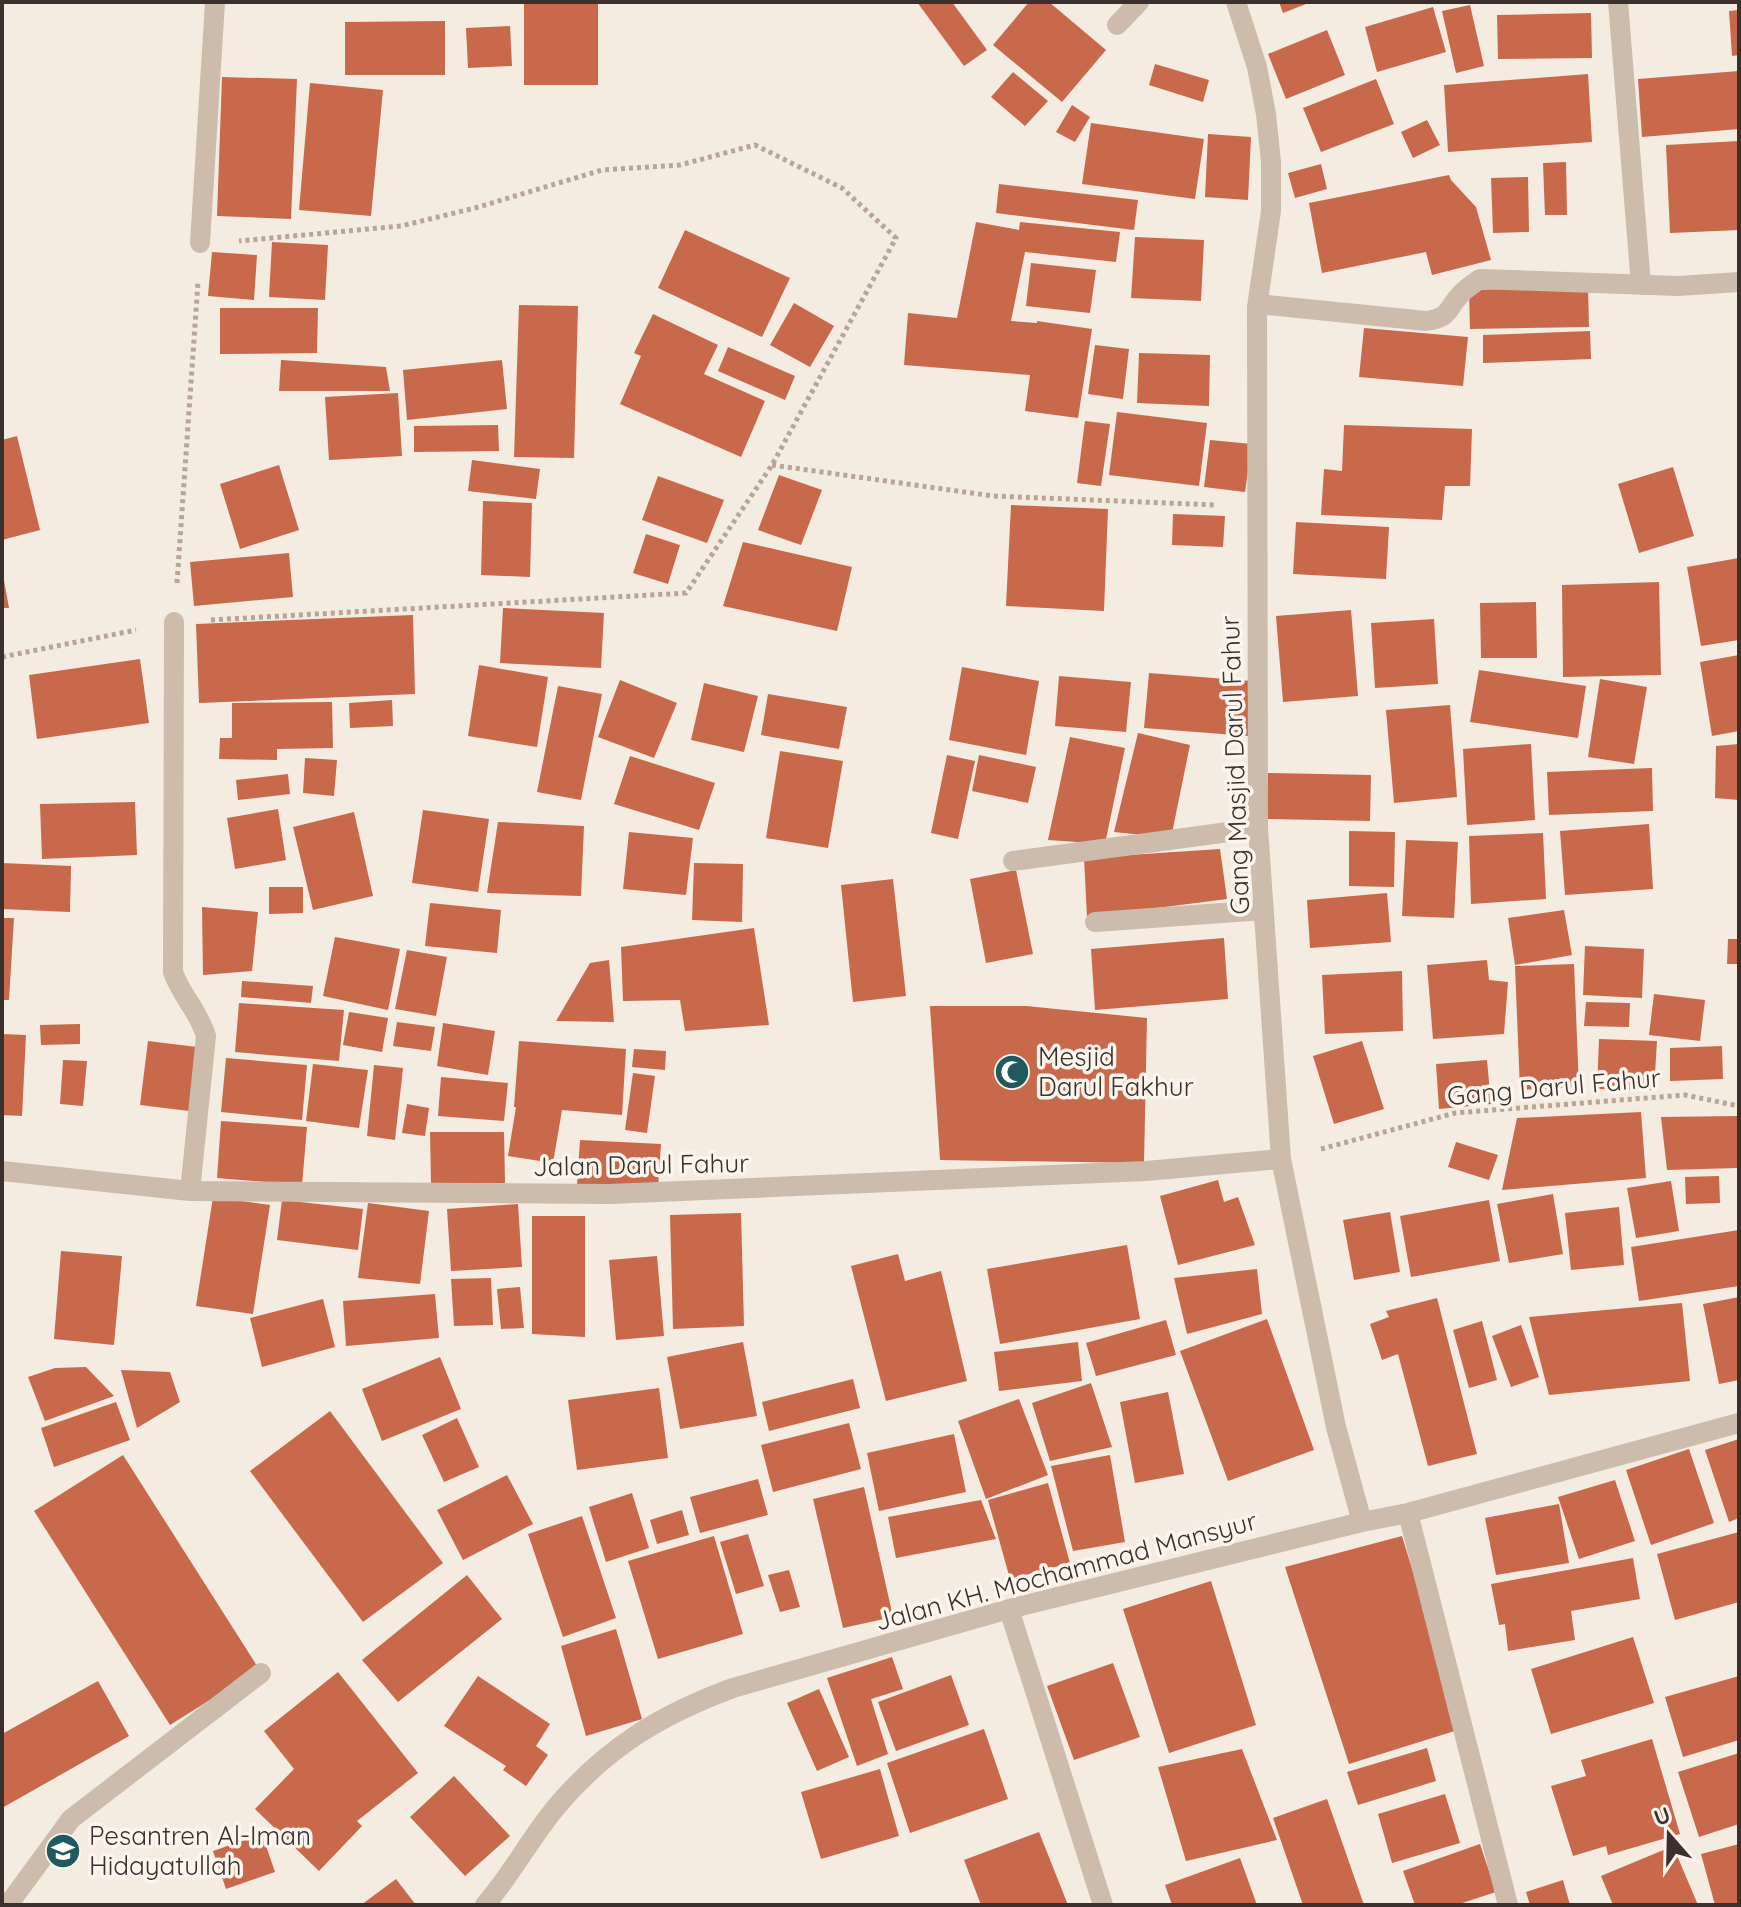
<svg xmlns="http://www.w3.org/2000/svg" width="1741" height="1907" viewBox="0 0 1741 1907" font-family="Quicksand,sans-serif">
  <rect width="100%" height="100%" fill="#f4ebe1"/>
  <path fill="#c8694b" d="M524 2H598V85H524Z
    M917 2H952L987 50 964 66Z
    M1029 2H1049L1106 50 1062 102 993 45Z
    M1279 2H1311L1283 13Z
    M1470 5 1484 66 1456 73 1442 11Z
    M1433 7 1446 52 1377 72 1365 27Z
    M1739 10V55L1732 56 1729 11Z
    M1591 13 1592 58 1498 59 1497 15Z
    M445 21V75H345V22Z
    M510 26 512 66 468 68 466 28Z
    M1327 30 1345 75 1286 99 1268 54Z
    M1155 64 1209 80 1203 102 1149 85Z
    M1739 71V129L1642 137 1638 79Z
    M1013 72 1048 101 1025 126 991 97Z
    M1588 74 1592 142 1448 152 1444 85Z
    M222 77 297 79 291 219 217 216Z
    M1376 79 1394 124 1321 152 1303 108Z
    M310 83 383 90 371 216 299 210Z
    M1072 105 1090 117 1075 142 1056 132Z
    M1427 120 1440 145 1413 158 1401 132Z
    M1091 123 1204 139 1195 199 1082 184Z
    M1208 134 1251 137 1248 200 1205 197Z
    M1739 141V230L1670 233 1666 145Z
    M1566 162 1567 215H1545L1543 163Z
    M1321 164 1327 189 1295 198 1288 173Z
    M1449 175 1451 180 1476 207 1491 260 1432 275 1426 252 1322 273 1309 203Z
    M1528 177 1529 232 1493 233 1491 178Z
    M999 184 1138 200 1134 230 996 213Z
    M976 222 1019 230 1020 222 1120 232 1116 262 1025 252 1011 321 1037 323V321L1092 329 1078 418 1025 411 1030 375 904 365 908 313 957 318Z
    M685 230 790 278 762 337 658 288Z
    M1135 237 1204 240 1201 301 1131 298Z
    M272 242 328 245 325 300 269 297Z
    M212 252 257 255 254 300 208 296Z
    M1031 263 1096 270 1090 313 1026 306Z
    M1588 287 1589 327 1470 329 1469 290Z
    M794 303 834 326 810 367 770 345Z
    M519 305 578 306 574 458 514 457Z
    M220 308H318L317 353 220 354Z
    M653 314 718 345 704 374 765 401 741 457 620 404 641 356 634 353Z
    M1364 328 1468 337 1463 386 1359 377Z
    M1590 331 1591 359 1483 363V335Z
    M1095 345 1129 349 1123 399 1088 394Z
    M728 347 795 376 785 400 718 371Z
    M1139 353 1210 355 1209 406 1137 403Z
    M281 360 386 367 390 391H279Z
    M502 360 507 409 407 420 403 370Z
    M398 393 402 456 329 460 325 397Z
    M1117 412 1207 423 1199 486 1109 475Z
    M1085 421 1110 424 1101 486 1077 483Z
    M498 425 499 451 414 452V426Z
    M1344 425 1472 429 1470 486H1445L1442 520 1321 515 1324 469 1342 471Z
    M17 436 40 530 2 540V440Z
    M1210 440 1252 444 1245 492 1204 487Z
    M472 460 540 469 536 499 468 491Z
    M279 465 299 530 240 549 220 484Z
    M1673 467 1694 536 1639 553 1618 484Z
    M779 475 822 490 801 545 758 530Z
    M658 476 724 500 707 543 642 520Z
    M483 501 532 503 530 577 481 575Z
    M1011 505 1108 509 1104 611 1006 606Z
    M1173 514 1225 516 1223 547 1172 545Z
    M1296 522 1389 527 1386 579 1293 574Z
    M646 534 680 545 668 584 633 573Z
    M743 542 852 567 837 631 723 606Z
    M289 553 293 597 194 606 190 562Z
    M1739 558V640L1701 646 1687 567Z
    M2 570 9 608H2Z
    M1659 582 1661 675 1563 677 1562 585Z
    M1536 602 1537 658H1481L1480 603Z
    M503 608 604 613 601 668 500 663Z
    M1351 610 1358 696 1283 702 1276 616Z
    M413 615 415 694 199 703 196 624Z
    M1434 619 1438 684 1375 688 1371 623Z
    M1739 655V731L1712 736 1700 662Z
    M140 659 149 723 37 739 29 675Z
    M479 665 548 677 537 747 468 736Z
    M962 667 1039 681 1026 755 949 740Z
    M1479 670 1586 686 1578 738 1470 722Z
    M1149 673 1252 681 1248 736 1144 728Z
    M1059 676 1131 682 1126 732 1055 726Z
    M1600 679 1647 687 1634 764 1588 757Z
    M620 680 677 703 654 758 598 737Z
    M704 683 758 696 744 752 691 740Z
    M558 686 602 694 581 800 537 792Z
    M768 694 847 707 839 749 761 735Z
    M392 700 393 726 350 728 349 703Z
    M332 702 333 748 277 749V760L219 759 220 738H232V703Z
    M1450 705 1457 797 1394 803 1386 710Z
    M1138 733 1190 745 1171 838 1114 832Z
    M1070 737 1125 748 1105 844 1048 840Z
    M1531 744 1535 820 1467 825 1463 749Z
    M1739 744V800L1715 798 1716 746Z
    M780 751 843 761 828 848 766 838Z
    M947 755 975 761 958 839 931 833Z
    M979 755 1036 767 1028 803 972 791Z
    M630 756 715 783 699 830 614 804Z
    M305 758 337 760 334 796 303 793Z
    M1652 768 1653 811 1549 815 1547 772Z
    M1268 773 1371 775 1370 821 1266 819Z
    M288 774 290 794 238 800 236 780Z
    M135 802 137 855 42 859 40 804Z
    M278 809 286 860 235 869 227 818Z
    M423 810 489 819 478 892 412 883Z
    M354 812 373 896 313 910 293 827Z
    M498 822 584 826 581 896 487 893Z
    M1649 824 1653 889 1565 895 1560 831Z
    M1349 831 1395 832 1394 887 1349 886Z
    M629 832 693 838 686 895 623 889Z
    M1543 833 1546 899 1471 904 1469 836Z
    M1406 840 1458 842 1454 918 1402 916Z
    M1220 849 1227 899 1087 917 1084 858Z
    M2 863 71 866 70 912 2 909Z
    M694 863 743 864 742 922 692 920Z
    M1016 870 1033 954 986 963 970 879Z
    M893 879 906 996 853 1002 841 885Z
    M269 887H303V913L269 914Z
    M1387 893 1391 942 1310 948 1307 900Z
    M430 903 501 910 497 953 425 946Z
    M202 907 258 912 252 971 203 975Z
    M1564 910 1572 955 1515 965 1508 918Z
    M2 918H14L9 1000H2Z
    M754 928 769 1025 685 1031 680 1000 623 1001 621 947Z
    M335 937 400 949 388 1010 323 996Z
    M1224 938 1228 999 1095 1010 1091 949Z
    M1728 939H1739V964H1727Z
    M1585 946 1644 949 1642 998 1583 995Z
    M407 950 447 957 436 1016 395 1009Z
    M609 960 614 1022 556 1021 590 963Z
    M1487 960 1489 980 1508 982 1504 1034 1433 1039 1427 965Z
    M1574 964 1579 1087 1520 1090 1515 966Z
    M1402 971 1403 1031 1325 1034 1322 975Z
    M242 981 313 986 311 1003 241 997Z
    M1654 994 1705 1000 1700 1041 1649 1035Z
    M1586 1002 1630 1003 1629 1027 1584 1026Z
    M239 1003 344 1010 339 1061 235 1052Z
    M930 1006H1026L1147 1018 1144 1163 940 1160Z
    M349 1012 388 1018 382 1052 343 1045Z
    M397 1022 435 1027 431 1051 393 1046Z
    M443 1023 495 1031 488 1075 437 1066Z
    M80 1024V1044L41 1045 40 1025Z
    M2 1034 26 1035 22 1116 2 1115Z
    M1599 1039 1657 1041 1654 1090 1597 1089Z
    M148 1041 197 1047 189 1111 140 1105Z
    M519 1041 626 1049 622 1115 562 1110 553 1163 508 1156 516 1107H514Z
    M1362 1041 1384 1109 1334 1124 1313 1056Z
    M1722 1046 1723 1079 1670 1081V1048Z
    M634 1049 666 1051 665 1070 632 1067Z
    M226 1058 307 1065 302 1120 221 1112Z
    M63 1060 87 1061 83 1106 60 1104Z
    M1487 1060 1491 1104 1439 1109 1436 1064Z
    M313 1064 368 1070 359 1128 306 1121Z
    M374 1065 403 1068 395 1140 367 1136Z
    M633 1073 655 1076 647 1133 625 1130Z
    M441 1077 508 1083 504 1121 438 1116Z
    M407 1104 429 1108 425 1136 402 1133Z
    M1641 1112 1646 1178 1502 1190 1517 1118Z
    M1737 1116V1168L1667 1170 1661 1117Z
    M221 1121 307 1127 302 1185 217 1178Z
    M430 1132H504L505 1183H431Z
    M580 1140 661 1144 658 1188 577 1185Z
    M1456 1142 1498 1155 1489 1180 1448 1167Z
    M1719 1176 1720 1203 1686 1204 1685 1177Z
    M1218 1180 1224 1202 1238 1197 1255 1245 1178 1265 1160 1196Z
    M1671 1181 1679 1231 1636 1238 1627 1188Z
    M1553 1194 1563 1254 1509 1263 1497 1204Z
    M213 1197 270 1205 253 1314 196 1306Z
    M282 1200 363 1209 358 1250 277 1240Z
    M1489 1200 1500 1261 1411 1277 1400 1216Z
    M368 1203 429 1211 420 1284 358 1278Z
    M518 1204 522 1267 451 1271 447 1209Z
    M1619 1207 1624 1265 1571 1270 1565 1213Z
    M1390 1212 1400 1272 1354 1280 1343 1220Z
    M741 1213 744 1326 673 1329 670 1215Z
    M532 1216H585V1337L532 1334Z
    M1739 1230V1286L1639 1301 1631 1247Z
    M1127 1245 1140 1319 1000 1344 987 1269Z
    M61 1251 122 1256 114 1345 54 1339Z
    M898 1254 905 1281 941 1271 967 1381 886 1401 851 1266Z
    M657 1256 664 1336 616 1340 609 1260Z
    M1257 1269 1262 1314 1187 1334 1174 1278Z
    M491 1278 493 1325 454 1326 451 1279Z
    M520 1287 524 1328 501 1329 497 1289Z
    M435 1294 439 1338 346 1346 343 1301Z
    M1739 1297V1380L1719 1384 1703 1304Z
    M1437 1298 1477 1454 1428 1466 1398 1354 1382 1360 1370 1324 1389 1317 1386 1311Z
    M323 1299 335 1347 262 1367 250 1318Z
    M1682 1303 1690 1381 1549 1395 1529 1317Z
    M1267 1319 1314 1450 1228 1481 1180 1351Z
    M1166 1320 1176 1355 1096 1376 1086 1343Z
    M1482 1321 1497 1380 1469 1388 1453 1330Z
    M1521 1325 1539 1377 1511 1387 1492 1336Z
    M743 1342 757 1416 680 1429 667 1357Z
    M1078 1342 1082 1381 999 1391 994 1352Z
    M440 1357 461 1409 382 1441 362 1389Z
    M86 1367 114 1396 45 1421 28 1377 55 1368Z
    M121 1370 170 1372 180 1402 137 1428Z
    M853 1379 860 1408 769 1431 762 1402Z
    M1091 1383 1112 1447 1050 1461 1032 1403Z
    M659 1388 668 1458 577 1470 568 1400Z
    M1168 1392 1184 1474 1135 1483 1120 1402Z
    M1019 1399 1048 1475 986 1499 958 1421Z
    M116 1402 130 1440 54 1467 41 1428Z
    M330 1411 443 1563 363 1622 250 1471Z
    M457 1418 479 1467 444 1482 422 1435Z
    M849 1423 861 1469 773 1492 761 1445Z
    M954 1434 966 1492 879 1511 867 1453Z
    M1739 1439V1518L1729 1522 1705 1450Z
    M1689 1449 1714 1523 1651 1545 1626 1470Z
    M123 1455 259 1669 170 1725 34 1511Z
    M1110 1455 1125 1542 1073 1551 1051 1466Z
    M507 1475 533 1524 463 1560 437 1510Z
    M758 1479 768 1515 700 1533 690 1497Z
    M1615 1480 1635 1541 1579 1559 1558 1497Z
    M1048 1483 1070 1563 1010 1579 988 1500Z
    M864 1487 893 1617 843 1628 813 1499Z
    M632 1493 649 1548 606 1562 589 1507Z
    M981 1500 996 1539 896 1558 888 1517Z
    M1559 1504 1569 1563 1496 1575 1485 1518Z
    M682 1510 689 1535 657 1544 650 1520Z
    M582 1516 616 1618 563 1637 528 1534Z
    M1739 1532V1602L1675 1620 1657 1554Z
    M748 1534 764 1586 736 1594 720 1542Z
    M714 1536 743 1634 658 1659 628 1561Z
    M1402 1536 1461 1729 1349 1764 1285 1567Z
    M1633 1558 1640 1599 1571 1611 1575 1640 1508 1651 1505 1624 1499 1625 1491 1584Z
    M789 1570 800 1607 780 1612 768 1575Z
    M467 1575 502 1619 398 1702 362 1660Z
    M1211 1581 1256 1725 1169 1753 1123 1609Z
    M616 1629 642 1719 586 1736 561 1646Z
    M1633 1637 1654 1703 1551 1734 1531 1669Z
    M892 1657 903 1689 871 1699 888 1754 857 1766 827 1678Z
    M1113 1663 1140 1737 1074 1760 1047 1686Z
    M338 1672 418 1773 357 1821 362 1826 319 1871 255 1809 294 1769 264 1731Z
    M951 1675 969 1725 896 1751 878 1702Z
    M478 1676 550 1724 536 1746 548 1755 526 1786 503 1770 506 1766 444 1726Z
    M1739 1676V1740L1683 1757 1665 1697Z
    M98 1681 129 1736 2 1808V1734Z
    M819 1689 849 1757 817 1771 787 1703Z
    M984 1729 1008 1799 910 1833 887 1763Z
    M1652 1739 1680 1834 1608 1855 1606 1846 1573 1856 1551 1786 1586 1776 1581 1760Z
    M1427 1748 1436 1781 1358 1805 1347 1772Z
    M1242 1749 1277 1840 1186 1861 1158 1767Z
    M1739 1753V1824L1699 1837 1678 1772Z
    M880 1769 899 1836 821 1859 801 1792Z
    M454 1776 510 1836 465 1876 410 1817Z
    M1445 1794 1460 1843 1392 1863 1378 1814Z
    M1327 1799 1364 1905H1303L1273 1818Z
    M1039 1832 1068 1905H981L964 1860Z
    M262 1834 275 1872 226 1889 213 1851Z
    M1480 1844 1496 1892 1456 1905H1415L1403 1871Z
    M1739 1844V1905H1715L1701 1854Z
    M1673 1846 1698 1905H1613L1601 1876Z
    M1240 1858 1257 1905H1172L1165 1885Z
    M396 1879 416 1905H361Z
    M1563 1880 1570 1905H1530L1526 1892Z"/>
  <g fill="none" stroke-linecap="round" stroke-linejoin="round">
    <path stroke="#b9a596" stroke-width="5" stroke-dasharray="4 4" stroke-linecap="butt" d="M772 465 993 496 1216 505
      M177 583 198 282
      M211 620 686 593 772 465 896 238 842 188 755 145 680 165 602 170 475 208 401 226 239 241
      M2 657 136 630
      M1321 1149 1455 1113 1685 1095 1739 1106"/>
    <path stroke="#cdbbac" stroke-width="20" d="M1236 2 1257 67 1266 114 1271 162V211L1257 307 1258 828 1281 1159 1336 1427 1362 1522
      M1618 2 1641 285
      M1117 25 1139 2
      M200 243 215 2
      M1258 304 1426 321C1451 317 1445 311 1460 295 1465 289 1473 284 1480 279L1678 286 1739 282
      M174 622 173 972C181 995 199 1012 206 1036L190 1191
      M1013 861 1258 828
      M1095 922 1264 910
      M2 1171 190 1191 610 1194 1146 1171 1281 1159
      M1408 1513 1508 1905
      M1009 1609 1103 1905
      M8 1905 71 1819 261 1673
      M485 1905C512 1874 531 1837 557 1806 607 1747 662 1714 733 1688L1009 1609 1362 1522 1408 1513 1739 1423"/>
  </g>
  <defs>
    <g id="mosque-disc" transform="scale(1.8)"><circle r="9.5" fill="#1f5a5e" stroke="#fbf5ee"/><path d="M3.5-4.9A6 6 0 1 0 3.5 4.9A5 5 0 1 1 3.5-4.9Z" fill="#fff"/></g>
    <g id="school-disc" transform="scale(1.8)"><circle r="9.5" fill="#1f5a5e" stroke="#fbf5ee"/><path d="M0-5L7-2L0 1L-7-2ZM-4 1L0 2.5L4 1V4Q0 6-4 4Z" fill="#fff"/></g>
  </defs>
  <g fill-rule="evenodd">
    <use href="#mosque-disc" x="1012" y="1072"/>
    <use href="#school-disc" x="63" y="1851"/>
  </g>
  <g text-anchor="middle" stroke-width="7" stroke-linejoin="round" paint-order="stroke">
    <g font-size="26" fill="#3b302b" stroke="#fbf5ee">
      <text transform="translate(1235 765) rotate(-92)" y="9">Gang Masjid Darul Fahur</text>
      <text transform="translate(1554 1087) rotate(-5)" y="9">Gang Darul Fahur</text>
      <text transform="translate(641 1165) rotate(-1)" y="9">Jalan Darul Fahur</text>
      <text transform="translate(1066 1571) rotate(-15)" y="9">Jalan KH. Mochammad Mansyur</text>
    </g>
    <g font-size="26" fill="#3b302b" stroke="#fbf5ee" text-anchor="start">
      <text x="1038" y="1066">Mesjid<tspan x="1038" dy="30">Darul Fakhur</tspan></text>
      <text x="89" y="1845">Pesantren Al-Iman<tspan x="89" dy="30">Hidayatullah</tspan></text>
    </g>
  </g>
  <rect width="1741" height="1907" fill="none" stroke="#3b302b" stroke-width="8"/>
  <g transform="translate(1669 1835) rotate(340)" stroke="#fbf5ee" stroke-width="6" paint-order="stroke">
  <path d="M0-6L14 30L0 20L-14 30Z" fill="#3b302b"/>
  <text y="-12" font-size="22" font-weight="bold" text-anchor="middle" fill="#3b302b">U</text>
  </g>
</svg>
